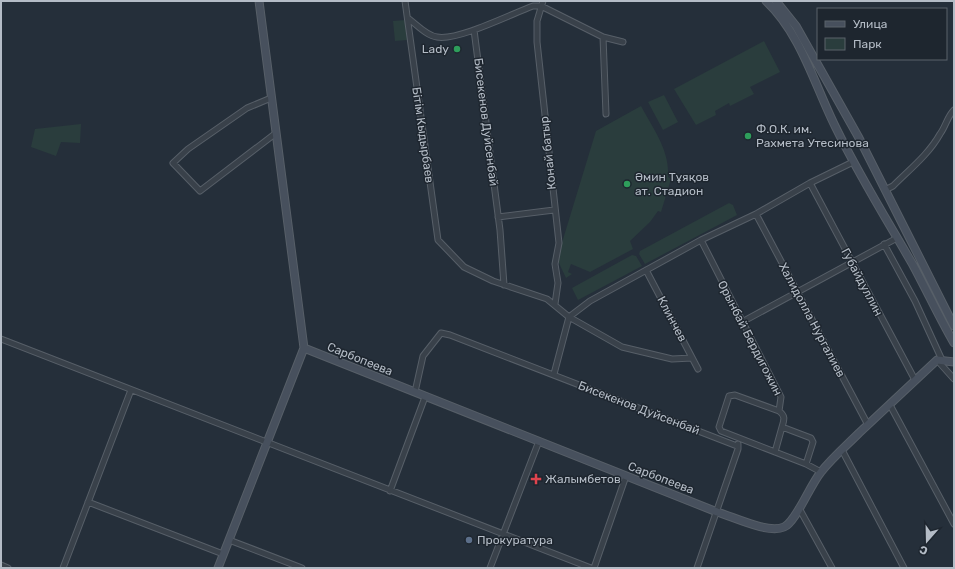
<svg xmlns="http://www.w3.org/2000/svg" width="955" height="569" viewBox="0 0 955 569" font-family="Rubik,sans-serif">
  <rect width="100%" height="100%" fill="#252f3a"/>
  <path fill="#2a3d3d" d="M406 20 407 40 395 41 393 21Z
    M764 41 780 72 750 87 754 94 730 106 729 103 715 111 716 115 696 125 674 89Z
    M664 95 678 122 663 130 648 102Z
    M641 106C653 129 670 150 668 177L671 179 661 212 658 211 650 222 630 241 633 249 590 272 571 264 568 272 572 274 566 278 557 259 596 131Z
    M81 124 80 143 61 142 56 156 31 147 35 129Z
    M729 203 733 205 737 215 645 264 639 254 640 251Z
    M632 255 636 256 642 266 578 300 572 288Z"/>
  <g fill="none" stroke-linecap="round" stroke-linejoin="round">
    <g stroke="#575f68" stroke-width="7">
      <path id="street" d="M405 1 438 240 464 267 493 281 547 299 569 317 622 347 672 359 692 358
        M543 1 537 21V42L559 243 555 264 558 283 555 304
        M409 19C417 25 427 36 437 37 458 41 511 14 533 6H541L603 37 623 42
        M474 30 500 230 504 285
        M603 37 606 114
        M271 98 247 108 188 149 173 163 200 191 276 133
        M810 183 915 380
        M885 190 893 186C909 170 929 154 940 134 946 126 947 117 954 110
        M756 214 868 425
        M498 217 554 210
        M701 240 781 397 779 411 735 395 729 396 719 427 721 431 806 464 821 472
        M884 244 915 301 942 360
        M646 270 698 369
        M742 322 897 238
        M1 339 591 568
        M937 360 954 379
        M554 374 569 317 590 301 701 240 756 214 810 183 853 162
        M415 392 423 356 441 333 450 335 737 446
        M890 405 954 524
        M779 411C786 416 784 420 782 427L811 438 813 442 806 464
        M842 450 904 568
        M775 452 782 427
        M390 491 425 397
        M88 502 223 554
        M799 508 832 568
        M229 540 302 568
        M1 565 8 568
        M63 568 131 390
        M490 568 539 441
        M594 568 626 476
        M697 568 738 449V444"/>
    </g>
    <g stroke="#575f68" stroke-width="9">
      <path id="secondary" d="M766 1C802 35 815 87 837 130 860 177 887 220 913 265 927 291 939 317 954 343
        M776 1 796 26 859 138 954 326
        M304 348 717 512C734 517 768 534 784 527 796 522 810 485 821 472 832 458 846 446 859 433 885 409 911 384 937 360L954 362
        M218 568 304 348 259 1"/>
    </g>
    <use href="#street" stroke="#39414a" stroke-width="5"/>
    <use href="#secondary" stroke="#47505d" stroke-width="7"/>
  </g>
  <g fill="#2e9e5b" stroke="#1e262f" stroke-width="1.5">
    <circle cx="457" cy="49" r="4"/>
    <circle cx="748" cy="136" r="4"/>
    <circle cx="627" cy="184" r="4"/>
  </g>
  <path fill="#e0444e" stroke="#1e262f" stroke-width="1.5" d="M534 473h4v4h4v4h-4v4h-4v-4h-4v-4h4z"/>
  <circle fill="#5c6f8a" stroke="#1e262f" stroke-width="1.5" cx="469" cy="540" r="4"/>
  <g text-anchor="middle" stroke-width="3" stroke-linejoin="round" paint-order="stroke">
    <g font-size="12" fill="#b4bcc6" stroke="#1e262f" text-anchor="start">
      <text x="449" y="53" text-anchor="end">Lady</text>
      <text x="756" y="133">Ф.О.К. им.<tspan x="756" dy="14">Рахмета Утесинова</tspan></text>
      <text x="635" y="181">Әмин Тұяқов<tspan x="635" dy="14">ат. Стадион</tspan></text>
      <text x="545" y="483">Жалымбетов</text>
      <text x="477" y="544">Прокуратура</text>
    </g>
    <g font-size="12" fill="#b4bcc6" stroke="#1e262f">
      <text transform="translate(486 122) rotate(83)" y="4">Бисекенов Дуйсенбай</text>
      <text transform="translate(423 135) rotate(82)" y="4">Бiтiм Кыдырбаев</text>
      <text transform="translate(548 153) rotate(-96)" y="4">Конай батыр</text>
      <text transform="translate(862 282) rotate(62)" y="4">Губайдуллин</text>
      <text transform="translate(672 319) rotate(62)" y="4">Клинчев</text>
      <text transform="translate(812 320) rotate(62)" y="4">Халидолла Нургалиев</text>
      <text transform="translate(750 338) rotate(63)" y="4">Орынбай Бердигожин</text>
      <text transform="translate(360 359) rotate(22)" y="4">Сарбопеева</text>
      <text transform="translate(639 408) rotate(21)" y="4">Бисекенов Дуйсенбай</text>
      <text transform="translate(661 478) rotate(21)" y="4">Сарбопеева</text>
    </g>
  </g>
  <rect width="955" height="569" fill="none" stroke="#b4bcc6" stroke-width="4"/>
  <rect x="817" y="8" width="130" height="52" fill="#1e262f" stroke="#5a626b"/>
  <rect x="825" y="21" width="20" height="6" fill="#47505d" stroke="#5a626b"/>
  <text x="853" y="28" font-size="12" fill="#b4bcc6">Улица</text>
  <rect x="825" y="38" width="20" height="12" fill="#2a3d3d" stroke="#5a626b"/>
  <text x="853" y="48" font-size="12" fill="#b4bcc6">Парк</text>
  <g transform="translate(927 541) rotate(200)" stroke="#1e262f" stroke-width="3" paint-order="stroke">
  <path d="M0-3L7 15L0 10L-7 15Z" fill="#b4bcc6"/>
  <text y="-6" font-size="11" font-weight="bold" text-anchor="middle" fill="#b4bcc6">С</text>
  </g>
</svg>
